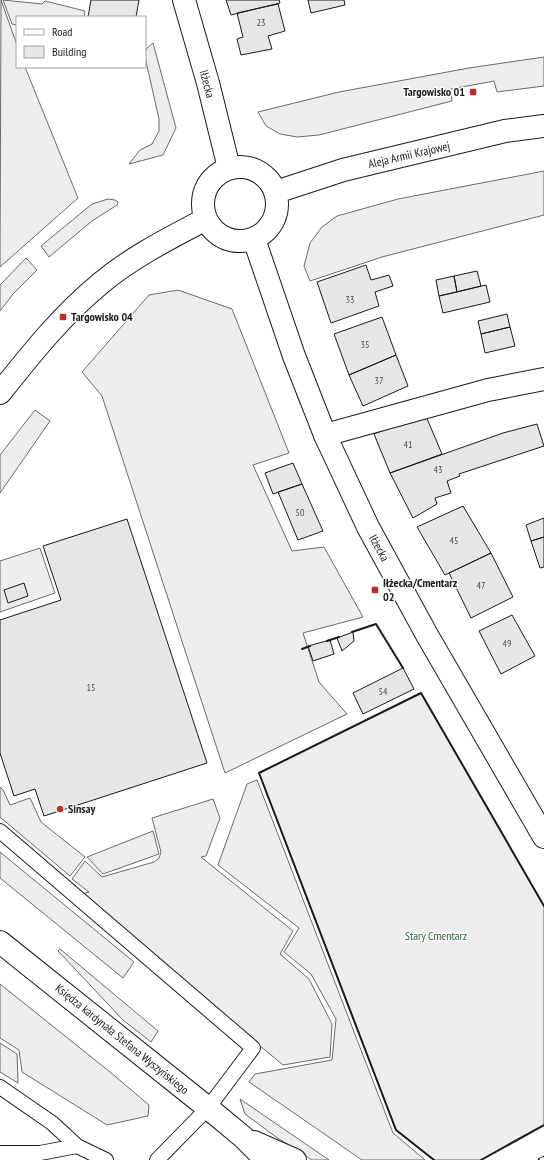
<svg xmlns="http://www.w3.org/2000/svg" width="544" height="1160" viewBox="0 0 544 1160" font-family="'PT Sans Narrow',sans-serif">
  <rect width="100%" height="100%" fill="#fff"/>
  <path fill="#ededed" stroke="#6a6a6a" d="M1 0 17 45V67H25L78 198 0 267Z
    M3 0 42 4 45 1 85 11 84 17H17V25L12 24Z
    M153 43 176 128 163 155 129 164 140 150 152 144 159 131V119L145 57 146 49Z
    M544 57V86L497 92 494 81 451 89 452 101 319 135 297 137 280 134 266 126 258 112 339 92 469 68Z
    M544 171V215L382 257 310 281 304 266 310 243 322 227 337 216 398 199Z
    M108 199 115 200 118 202 117 205 92 221 49 257 41 246 92 204Z
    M26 258 37 270 13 294 0 311V285Z
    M178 290 232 309 289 453 253 465 292 551 324 547 363 617 303 633 319 682 347 714 225 773 102 396 82 372 149 295Z
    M35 410 50 421 0 493V455Z
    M40 548 55 593 0 612V561Z
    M421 693 544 906V1125L481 1160H434L396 1130 259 773Z
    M257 780 393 1133 425 1160H362L249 1082 255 1074 332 1060 336 1019 311 974 284 952 299 928 218 865 247 784Z
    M0 787 3 790 10 805 30 798 41 822 85 857 70 876 0 817Z
    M213 799 220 818 206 856 201 857 293 931 280 954 309 979 332 1024 330 1057 283 1065 79 895 89 892 72 879 85 861 102 877 154 862 159 858 161 852 152 818Z
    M153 831 159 854 103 874 87 857Z
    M0 852 134 962 123 978 0 878Z
    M60 949 158 1031 151 1042 123 1020 58 951Z
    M0 984 110 1072 149 1105 148 1116 107 1125 22 1072 19 1050 0 1038Z
    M0 1043 17 1054 18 1083 0 1072Z
    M240 1099 329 1160H312L276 1137 245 1114Z"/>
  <path fill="#e6e6e6" stroke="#1a1a1a" d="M91 0H139L136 17H88Z
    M226 0H279L280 3 231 15Z
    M308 0H344L345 5 311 13Z
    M278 4 285 31 268 36 272 49 241 55 237 39 243 37 237 13Z
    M366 265 371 280 389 275 393 286 375 292 379 306 331 323 317 282Z
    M477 271 481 286 457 292 454 276Z
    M454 276 457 292 439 296 436 280Z
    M486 285 490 302 443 313 439 296Z
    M507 314 510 327 481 334 478 321Z
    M382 317 396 355 349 375 334 334Z
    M510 327 515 346 485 353 481 334Z
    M396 355 408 386 363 406 349 375Z
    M425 414 442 454 390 473 374 434Z
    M537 424 544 446 459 474 460 476 447 481 451 493 435 498 437 504 413 518 390 473 503 433Z
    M293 463 302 484 273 494 265 473Z
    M302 484 323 531 298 540 278 492Z
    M463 506 491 553 445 575 417 527Z
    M544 518V537L531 541 526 525Z
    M127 519 207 763 44 816 35 789 14 796 0 753V620L61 600 43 546Z
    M544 537V567L540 568 531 541Z
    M491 553 513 597 471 618 449 573Z
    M24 583 28 596 8 603 4 590Z
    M512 615 535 656 501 674 479 631Z
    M353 632 354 641 342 651 337 638Z
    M330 640 334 654 313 661 308 646Z
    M403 668 414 689 363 714 353 693Z"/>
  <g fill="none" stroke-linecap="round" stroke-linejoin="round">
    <g stroke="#1a1a1a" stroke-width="16">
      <path id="lane" d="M0 831 253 1048 208 1108 157 1160
        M0 1087 52 1123 77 1146 40 1153H0
        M77 1146 106 1160"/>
    </g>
    <g stroke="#1a1a1a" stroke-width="24">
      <path id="street" d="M325 435 488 390 544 379"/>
    </g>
    <g stroke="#1a1a1a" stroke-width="24">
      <path id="secondary" d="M184 0 208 83 229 168
        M203 204a37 37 0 1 1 74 0a37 37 0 1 1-74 0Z
        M276 192 343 170 505 131 544 126
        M254 239 294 356 325 435 368 527 427 635 544 837
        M0 393C31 354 62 315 101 283 132 257 170 238 206 219
        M0 942 208 1108 243 1137 266 1160
        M254 1142 295 1160"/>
    </g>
    <use href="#lane" stroke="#fff" stroke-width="14"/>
    <use href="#street" stroke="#fff" stroke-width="22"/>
    <use href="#secondary" stroke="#fff" stroke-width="22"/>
    <g stroke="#1a1a1a" stroke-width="4.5">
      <path id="rail" d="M540 1160 544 1158"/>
    </g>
    <use href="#rail" stroke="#fff" stroke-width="3" stroke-dasharray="9" stroke-linecap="butt"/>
    <path stroke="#1a1a1a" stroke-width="2" d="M352 632 376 624 403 668
      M327 641 339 637
      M302 649 310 646
      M434 1160 396 1130 259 773 421 693 544 906
      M481 1160 544 1125"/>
  </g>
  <g fill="#c62828" stroke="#fff" stroke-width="1.5">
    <rect x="469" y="88" width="8" height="8" rx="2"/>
    <rect x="59" y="313" width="8" height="8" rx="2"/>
    <rect x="371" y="586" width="8" height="8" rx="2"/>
    <circle cx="60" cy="809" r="4"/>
  </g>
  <g text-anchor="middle" stroke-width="3" stroke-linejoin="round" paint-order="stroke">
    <g font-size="10" fill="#4d4d4d">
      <text x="261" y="26">23</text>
      <text x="350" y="303">33</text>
      <text x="365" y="348">35</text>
      <text x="379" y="384">37</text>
      <text x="408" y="448">41</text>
      <text x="438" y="473">43</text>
      <text x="300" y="516">50</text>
      <text x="454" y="544">45</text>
      <text x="481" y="589">47</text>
      <text x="507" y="647">49</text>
      <text x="91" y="691">15</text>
      <text x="383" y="695">54</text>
    </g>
    <g font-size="12" fill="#1a1a1a" stroke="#fff">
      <text transform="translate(207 84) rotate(75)" y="4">Iłżecka</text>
      <text transform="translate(409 155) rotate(-13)" y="4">Aleja Armii Krajowej</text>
      <text transform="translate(379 548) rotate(61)" y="4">Iłżecka</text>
      <text transform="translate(122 1039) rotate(39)" y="4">Księdza kardynała Stefana Wyszyńskiego</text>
    </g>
    <g font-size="12" font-weight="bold" fill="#1a1a1a" stroke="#fff" text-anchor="start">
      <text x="465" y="96" text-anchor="end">Targowisko 01</text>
      <text x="71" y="321">Targowisko 04</text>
      <text x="383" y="587">Iłżecka/Cmentarz<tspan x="383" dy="14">02</tspan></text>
      <text x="68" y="813">Sinsay</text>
    </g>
    <g font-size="12" fill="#2b5a34" stroke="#fff">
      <text x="436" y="940">Stary Cmentarz</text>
    </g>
  </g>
  <rect x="16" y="16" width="130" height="52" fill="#ffffff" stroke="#a3a3a3"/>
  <rect x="24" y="29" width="20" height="6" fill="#ffffff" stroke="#a3a3a3"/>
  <text x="52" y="36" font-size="12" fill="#1a1a1a">Road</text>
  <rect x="24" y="46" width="20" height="12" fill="#e6e6e6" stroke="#a3a3a3"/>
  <text x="52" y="56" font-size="12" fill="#1a1a1a">Building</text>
</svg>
